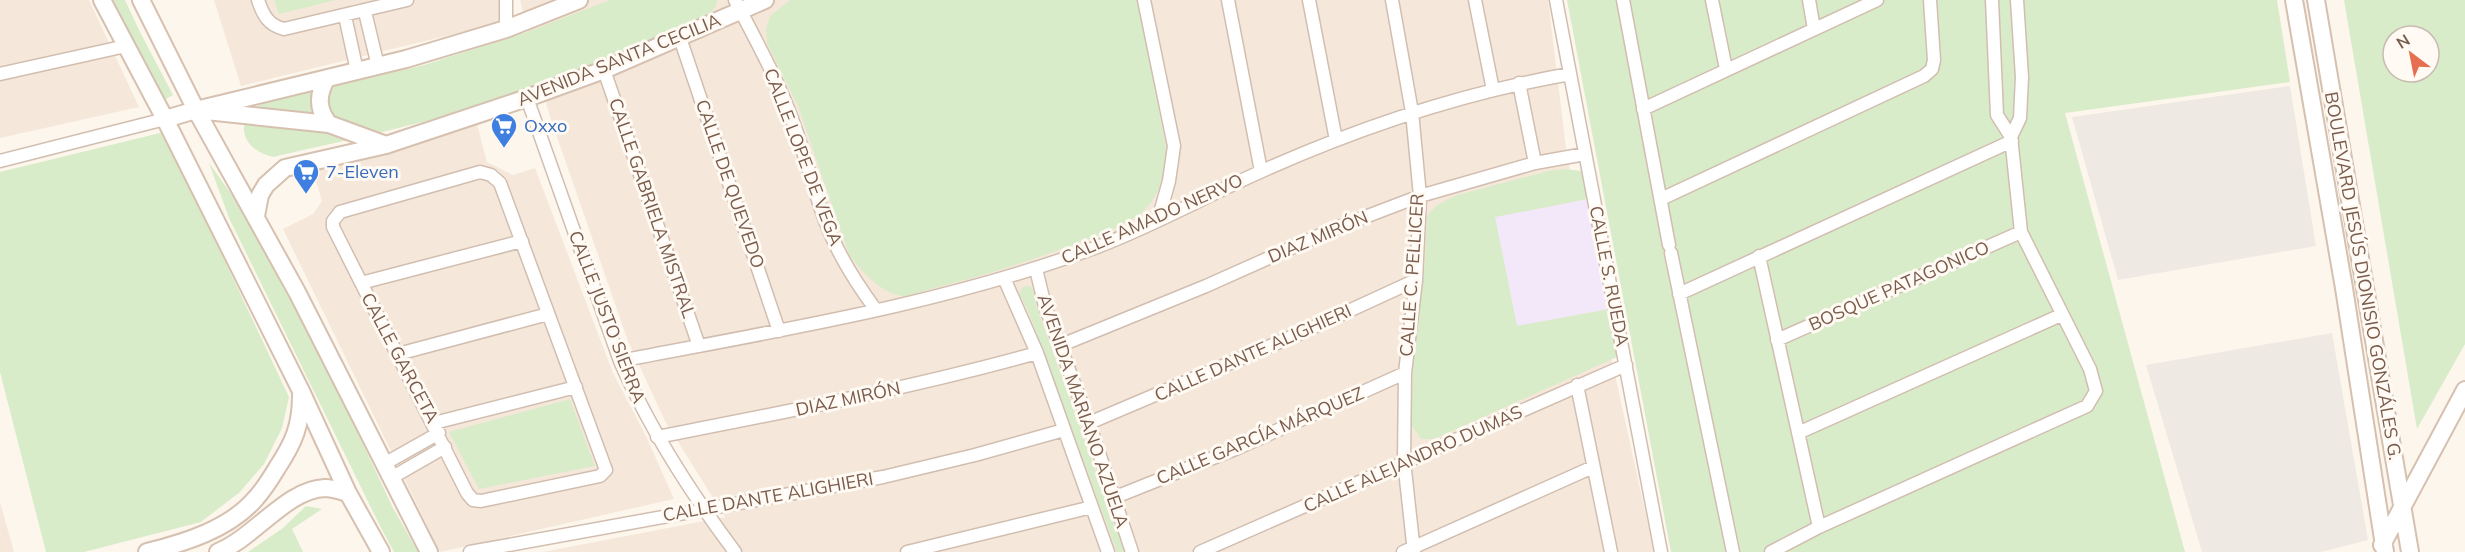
<svg xmlns="http://www.w3.org/2000/svg" width="2465" height="552" viewBox="0 0 2465 552" font-family="Mulish,sans-serif">
  <rect width="100%" height="100%" fill="#fdf6ec"/>
  <path fill="#f5e8da" d="M0 0H89L139 107 0 138Z
    M214 0H499V23L241 86Z
    M520 0H1548L1567 156 1654 552H543L725 517 665 421 628 341 549 114Z
    M477 124 487 162 513 175 535 168 613 373 647 438 674 499 440 552 283 229 313 214 322 201 313 171Z
    M0 502 14 552H0Z"/>
  <path fill="#efe9e4" d="M2290 86 2316 246 2118 280 2072 117Z
    M2332 333 2368 540 2321 552H2202L2146 365Z"/>
  <path fill="#f3e8fa" d="M1588 199 1609 309 1517 326 1495 217Z"/>
  <path fill="#d8ecc9" fill-rule="evenodd" d="M113 0H125L139 30 173 95 164 100Z
    M274 0H336L279 14Z
    M610 0H717L716 6 708 16C626 53 542 87 456 113 395 130 334 143 273 157 252 153 234 133 250 112 253 108 260 105 265 102L424 65 530 31Z
    M790 0H1138L1166 148C1166 171 1160 199 1140 214 1122 227 1099 235 1078 243 1030 261 980 277 930 289 922 291 911 296 903 296 881 294 862 271 849 255L798 106 767 43 766 29 770 16Z
    M1567 0H2277L2290 82 2065 113 2185 552H1671Z
    M2344 0H2465V344L2417 429ZM2393 36H2429V72H2393Z
    M164 132 289 397 282 428 264 464 240 492 201 522 84 552H46L0 372V172Z
    M209 163 244 212 340 395 392 506 418 552H394L380 526 229 218Z
    M1565 169 1581 171 1588 199 1495 217 1517 326 1609 309 1617 357 1434 439H1421L1412 426V400L1413 364 1425 264 1427 217C1433 205 1446 200 1458 195L1548 171Z
    M1030 286 1033 289 1037 308 1125 552H1117L1029 313 1019 293 1023 287Z
    M570 399 595 466 479 489 449 432Z
    M306 506 322 509 292 529 303 552H248L283 528Z"/>
  <g fill="none" stroke-linecap="round" stroke-linejoin="round">
    <g stroke="#d1beb0" stroke-width="15">
      <path id="street" d="M258 0C263 15 268 25 284 29L407 0
        M735 0C755 39 777 78 792 119 805 153 813 189 826 223 838 255 856 283 876 310
        M1144 0 1174 146 1169 181 1158 220
        M1228 0 1261 171
        M1309 0 1336 140
        M1392 0 1412 112 1420 196 1416 280 1405 373 1404 461 1414 552
        M1475 0 1493 90
        M1556 0 1661 552
        M1623 0 1669 245
        M1712 0 1726 69
        M1809 0 1814 29
        M365 12 378 66
        M345 16 357 71
        M506 29V0
        M680 38 779 331
        M604 70 699 346
        M0 74 126 46
        M1519 83 1535 163
        M527 98 620 361C650 430 690 492 735 552
        M1643 109 1877 0
        M2011 137 2020 118 2022 77 2017 0
        M0 161 165 119
        M480 172 491 175 500 183 606 470 600 476 481 501 473 500 467 493 333 227V221L340 212Z
        M1661 199 1924 76 1932 69 1934 60 1930 0
        M1671 253 1733 552
        M1759 256 1819 527
        M1036 269 1045 306 1089 423 1132 552
        M1004 278 1037 353 1108 552
        M361 283 522 241
        M1679 294 2012 141
        M1777 340 2021 232
        M1059 346 1206 286 1336 228 1420 196 1535 163 1585 154
        M398 354 548 314
        M620 361C780 330 944 304 1097 247 1153 226 1206 196 1260 172 1360 127 1462 93 1570 74
        M1577 385 1611 552
        M434 423 576 387
        M1089 423 1303 332 1416 280
        M1798 433 2061 315
        M657 437C785 412 911 388 1037 353
        M384 464 439 433
        M391 478 445 447
        M1113 498 1238 448 1405 373
        M470 552 883 477 975 455 1064 430
        M907 552 1092 507
        M1200 552 1626 365
        M1403 552 1593 467
        M1771 552 1819 527 2087 406 2096 391 2090 369 2021 232 2011 137 1997 115 1992 0"/>
    </g>
    <g stroke="#d6c0b0" stroke-width="20">
      <path id="secondary" d="M102 0 165 119 301 391 348 493 381 552
        M141 0 196 110 297 292 429 552
        M2294 0 2344 288 2385 552
        M2316 0 2410 552
        M327 78C317 95 317 109 329 124
        M196 110 406 59 506 29 579 0
        M165 119 196 110 329 124 386 145
        M256 216 260 195 266 185 285 168 386 145 527 98 604 70 765 0
        M2382 545 2465 390
        M147 552C184 543 230 529 256 498 264 489 271 478 277 468 294 442 301 426 301 395
        M218 552C254 538 287 489 325 488 332 488 341 491 348 493"/>
    </g>
    <use href="#street" stroke="#fff" stroke-width="12"/>
    <use href="#secondary" stroke="#fff" stroke-width="16"/>
  </g>
  <defs>
    <g id="supermarket-pin" transform="scale(1.35)"><path d="M0 17L-7.5 6A9.5 9.5 0 1 1 7.5 6Z" fill="#3f7fe0" stroke="#fffaf3"/><path d="M-6-5.5h2.5l.6 2H6L4.5 2H-2.5L-4.4-4H-6ZM-1.5 3.2a1.3 1.3 0 1 0 .1 0ZM3 3.2a1.3 1.3 0 1 0 .1 0Z" fill="#fff"/></g>
  </defs>
  <g fill-rule="evenodd">
    <use href="#supermarket-pin" x="504" y="126"/>
    <use href="#supermarket-pin" x="306" y="172"/>
  </g>
  <g text-anchor="middle" stroke-width="6" stroke-linejoin="round" paint-order="stroke">
    <g font-size="18" fill="#7a5c4d" stroke="#fffaf3">
      <text transform="translate(619 60) rotate(-22)" y="6">AVENIDA SANTA CECILIA</text>
      <text transform="translate(803 157) rotate(69)" y="6">CALLE LOPE DE VEGA</text>
      <text transform="translate(730 184) rotate(71)" y="6">CALLE DE QUEVEDO</text>
      <text transform="translate(652 208) rotate(71)" y="6">CALLE GABRIELA MISTRAL</text>
      <text transform="translate(1152 219) rotate(-24)" y="6">CALLE AMADO NERVO</text>
      <text transform="translate(1318 237) rotate(-23)" y="6">DIAZ MIRÓN</text>
      <text transform="translate(1412 275) rotate(-86)" y="6">CALLE C. PELLICER</text>
      <text transform="translate(1609 276) rotate(79)" y="6">CALLE S. RUEDA</text>
      <text transform="translate(2363 276) rotate(80)" y="6">BOULEVARD JESÚS DIONISIO GONZÁLES G.</text>
      <text transform="translate(1899 286) rotate(-24)" y="6">BOSQUE PATAGONICO</text>
      <text transform="translate(607 317) rotate(69)" y="6">CALLE JUSTO SIERRA</text>
      <text transform="translate(1253 353) rotate(-24)" y="6">CALLE DANTE ALIGHIERI</text>
      <text transform="translate(400 358) rotate(62)" y="6">CALLE GARCETA</text>
      <text transform="translate(848 399) rotate(-12)" y="6">DIAZ MIRÓN</text>
      <text transform="translate(1083 411) rotate(71)" y="6">AVENIDA MARIANO AZUELA</text>
      <text transform="translate(1260 436) rotate(-23)" y="6">CALLE GARCÍA MÁRQUEZ</text>
      <text transform="translate(1413 459) rotate(-24)" y="6">CALLE ALEJANDRO DUMAS</text>
      <text transform="translate(768 497) rotate(-10)" y="6">CALLE DANTE ALIGHIERI</text>
    </g>
    <g font-size="18" fill="#366cbe" stroke="#fffaf3" text-anchor="start">
      <text x="524" y="132">Oxxo</text>
      <text x="326" y="178">7-Eleven</text>
    </g>
  </g>
  <g transform="translate(2411 54) rotate(328)"><circle r="28" fill="#fffaf3" stroke="#cabbb1" stroke-width="1.5"/>
  <path d="M0-4.5L10 22L0 15L-10 22Z" fill="#e76f51"/>
  <text y="-9" font-size="16" font-weight="bold" text-anchor="middle" fill="#7a5c4d">N</text>
  </g>
</svg>
